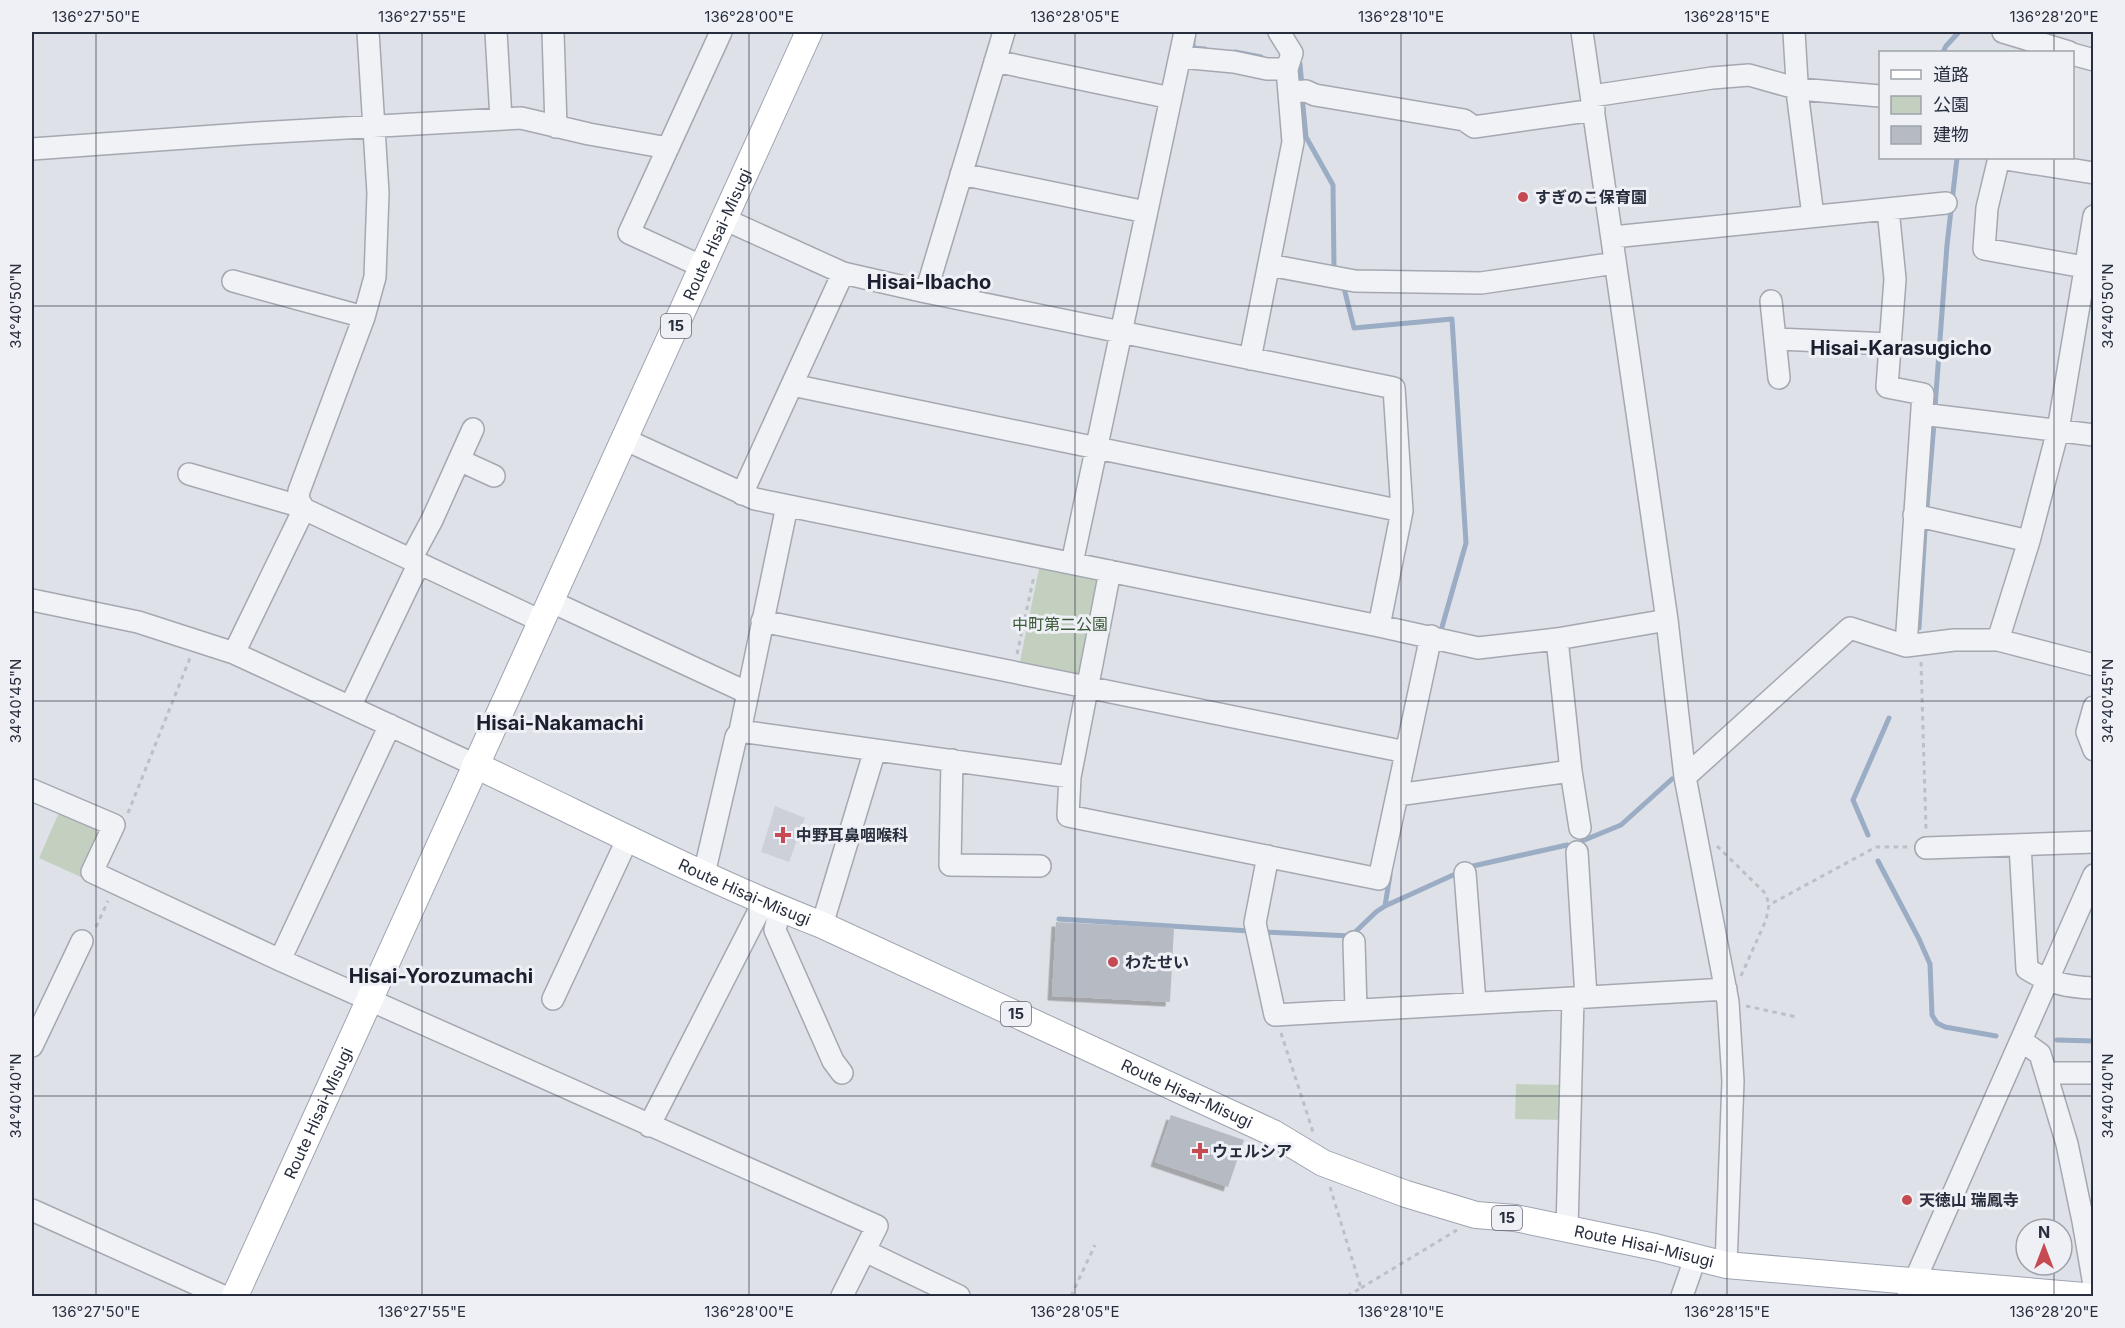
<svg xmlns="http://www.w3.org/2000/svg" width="2125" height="1328" viewBox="0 0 2125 1328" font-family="Inter,'Noto Sans JP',sans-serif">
  <defs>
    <filter id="shadow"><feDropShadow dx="-4.5" dy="4.5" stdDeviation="0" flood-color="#0004"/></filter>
  </defs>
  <rect width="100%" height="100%" fill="#dee1e7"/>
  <path fill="#cdd0d9" d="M775 806 805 818 789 862 761 852Z"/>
  <path fill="#c3d0c0" d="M1040 564 1095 575 1100 582 1082 672 1076 677 1019 666Z
    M61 808 94 822 98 835 81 877 39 858Z
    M1516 1084 1568 1085 1567 1120 1515 1119Z"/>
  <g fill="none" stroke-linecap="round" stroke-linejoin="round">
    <path stroke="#9bacc5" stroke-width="5" d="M1193 39V48L1205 49
      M1235 52 1261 57
      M1943 52 1946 46 1959 32
      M1300 64 1302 87
      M1302 96 1306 137 1333 185 1334 268 1336 271
      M1343 284 1354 328 1452 319 1466 543 1442 627
      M1935 407 1947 245 1957 158
      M1927 507 1934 423
      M1919 628 1925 530
      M1868 835 1853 800 1889 718
      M1582 841 1621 825 1672 779
      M1878 861 1919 939 1930 964 1932 1015 1937 1023 1945 1027 1996 1036
      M1385 906 1390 875
      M1059 919 1250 931
      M1263 932 1351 936 1376 912 1385 906 1473 866 1567 845
      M2057 1040 2094 1041"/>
  </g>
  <path fill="#b6bac3" filter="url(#shadow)" d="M1056 922 1174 928 1170 1002 1052 996Z
    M1171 1115 1244 1140 1228 1187 1155 1162Z"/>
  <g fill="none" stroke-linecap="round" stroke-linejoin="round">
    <g stroke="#a4a8b1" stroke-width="24">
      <path id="minor" d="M368 32 378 193 375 277 364 317 299 491 298 499 304 509 541 621
        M496 32 501 119
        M553 32 556 127
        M1582 32 1667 620 1685 777 1728 1002 1733 1081 1726 1265
        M1794 32 1798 99 1813 216
        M2003 32 2069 52
        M2072 54 2094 60
        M1180 57 1234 62 1267 69H1287
        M995 61 1171 98
        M1289 92 1306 91 1315 95 1464 120 1474 127 1594 110
        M1592 96 1712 78 1749 75 1799 89 1880 96
        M32 149 257 133 521 118 589 134 668 148
        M961 174 1146 212
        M2094 216 2058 430 2029 541 1998 640 2094 665
        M724 219 843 273 926 292 1394 388 1402 511 1379 626
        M1613 237 1946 203
        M1269 265 1355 281 1481 283 1615 263
        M703 267 629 233 721 32
        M2084 267 1984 249 1987 208 1999 158 2094 173
        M233 281 364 317
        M926 292 1004 32
        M1771 301 1779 378
        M1776 339 1890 344
        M1250 359 1293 142 1287 69 1292 53 1279 32
        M792 385 1402 511
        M1922 414 2094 435
        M624 439 755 499 1379 626 1478 648 1557 639 1667 620
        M459 460 494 476
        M189 474 292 504 300 503
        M742 494 843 273
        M1914 515 2029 541
        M411 559 432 520 473 429
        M1072 563 1185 32
        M1110 571 1070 777 1068 816 1379 879 1397 795 1571 771 1557 639
        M32 600 138 622 234 653 475 765
        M550 601 748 693
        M762 621 1406 752
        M1906 646 1954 640H1998
        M234 653 304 509
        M350 707 419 563
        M2094 707 2087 732 2094 750
        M740 731 1070 777
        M952 760 950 865 1040 866
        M1571 771 1580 828
        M1685 777 1850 628 1906 646 1923 394 1887 387 1895 279 1888 209
        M32 790 114 825 92 872 280 960 877 1226 842 1296
        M1397 795 1431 636
        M2020 845 2027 969C2050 983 2066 987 2094 988
        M1926 848 2094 842
        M1577 852 1586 997
        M1268 856 1255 923 1275 1015 1726 989
        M1465 873 1475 1003
        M704 874 736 737 740 731 787 506
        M780 909 775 930 833 1061 842 1073
        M822 925 875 750
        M1354 942 1356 1009
        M280 960 390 725
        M553 999 628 838
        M2022 1041 2040 1054 2067 1144 2083 1221 2094 1285
        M32 1046 82 941
        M2047 1075 2056 1073H2094
        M649 1126 764 901
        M32 1210 223 1296
        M1567 1230 1573 998
        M865 1251 959 1296
        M1682 1296 1696 1256
        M1908 1296 2094 875"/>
    </g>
    <g stroke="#9ea4b2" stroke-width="28">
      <g id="major">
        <path id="s1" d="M475 765C590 819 704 879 822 925L1273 1133 1323 1163 1406 1194 1476 1215 1515 1218 1655 1247 1726 1265 2084 1296"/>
        <path id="s2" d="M235 1296 809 32"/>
      </g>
    </g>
    <path stroke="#bdbfc6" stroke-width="3" stroke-dasharray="4.5 4.5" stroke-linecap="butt" d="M1017 654 1034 576
      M1921 662 1926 830
      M128 813 190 658
      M1717 846 1766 894 1769 905
      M96 927 108 901
      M1741 976 1766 920 1769 905 1876 847H1908
      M1746 1006 1797 1017
      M1281 1033 1313 1132
      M1330 1187 1361 1288 1347 1296
      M1361 1288 1457 1230
      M1071 1296 1095 1245"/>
    <use href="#minor" stroke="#f1f2f6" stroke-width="21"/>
    <use href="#major" stroke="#fff" stroke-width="26"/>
  </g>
  <path fill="none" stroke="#282e3d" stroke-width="1.5" stroke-opacity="0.45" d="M96 32V1296M422 32V1296M749 32V1296M1075 32V1296M1401 32V1296M1727 32V1296M2054 32V52M2054 158V1229M32 306H2094M32 701H2094M32 1096H2094M2054 1265V1296"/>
  <g fill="#c64a51" stroke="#eef0f5" stroke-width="2">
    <circle cx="1523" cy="197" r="6"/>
    <path d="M780 826h6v6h6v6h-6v6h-6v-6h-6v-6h6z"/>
    <circle cx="1113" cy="962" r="6"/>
    <path d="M1197 1142h6v6h6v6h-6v6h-6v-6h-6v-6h6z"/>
    <circle cx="1907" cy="1200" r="6"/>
  </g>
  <g text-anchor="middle" stroke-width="6" stroke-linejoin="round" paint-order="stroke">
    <g fill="#eef0f5" stroke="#636874" stroke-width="1.5">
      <rect x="661" y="314" width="30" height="24" rx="4.5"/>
      <rect x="1001" y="1002" width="30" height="24" rx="4.5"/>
      <rect x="1492" y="1206" width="30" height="24" rx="4.5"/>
    </g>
    <g font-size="15" font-weight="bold" fill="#282e3d">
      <text x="676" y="331">15</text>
      <text x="1016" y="1019">15</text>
      <text x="1507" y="1223">15</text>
    </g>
    <g font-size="16" font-weight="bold" fill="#282e3d" stroke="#eef0f5" text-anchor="start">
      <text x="1535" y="203">すぎのこ保育園</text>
      <text x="796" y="841">中野耳鼻咽喉科</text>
      <text x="1125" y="968">わたせい</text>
      <text x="1212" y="1157">ウェルシア</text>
      <text x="1919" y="1206">天徳山 瑞鳳寺</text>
    </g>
    <g font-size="16" fill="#282e3d" stroke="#eef0f5">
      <text dy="6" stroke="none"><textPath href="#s2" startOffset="1166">Route Hisai-Misugi</textPath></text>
      <text dy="6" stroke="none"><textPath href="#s1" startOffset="298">Route Hisai-Misugi</textPath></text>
      <text dy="6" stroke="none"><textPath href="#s1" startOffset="784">Route Hisai-Misugi</textPath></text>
      <text dy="6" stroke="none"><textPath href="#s2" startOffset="201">Route Hisai-Misugi</textPath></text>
      <text dy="6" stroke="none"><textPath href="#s1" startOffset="1270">Route Hisai-Misugi</textPath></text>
    </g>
    <g font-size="16" fill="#3a5837" stroke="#eef0f5">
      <text x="1060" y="630">中町第二公園</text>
    </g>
    <g font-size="20" font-weight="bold" fill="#1b1f2e" stroke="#eef0f5">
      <text x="929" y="289">Hisai-Ibacho</text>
      <text x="1901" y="355">Hisai-Karasugicho</text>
      <text x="560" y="730">Hisai-Nakamachi</text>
      <text x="441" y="983">Hisai-Yorozumachi</text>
    </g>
  </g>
  <rect width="2125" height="1328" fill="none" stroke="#eef0f5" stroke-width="66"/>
  <rect x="1879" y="51" width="195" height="108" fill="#eef0f5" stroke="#9fa2ab" stroke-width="1.5"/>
  <rect x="1891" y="70" width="30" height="9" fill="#ffffff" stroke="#9fa2ab" stroke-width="1.5"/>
  <text x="1933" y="81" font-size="18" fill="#282e3d">道路</text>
  <rect x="1891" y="96" width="30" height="18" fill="#c3d0c0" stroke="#9fa2ab" stroke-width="1.5"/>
  <text x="1933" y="111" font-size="18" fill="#282e3d">公園</text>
  <rect x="1891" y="126" width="30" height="18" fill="#b6bac3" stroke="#9fa2ab" stroke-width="1.5"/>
  <text x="1933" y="141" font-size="18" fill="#282e3d">建物</text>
  <g transform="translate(2044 1247)"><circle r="28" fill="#eef0f5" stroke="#9fa2ab" stroke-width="1.5"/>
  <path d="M0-4.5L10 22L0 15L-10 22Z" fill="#c64a51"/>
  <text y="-9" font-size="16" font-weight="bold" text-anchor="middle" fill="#282e3d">N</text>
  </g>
  <rect x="33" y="33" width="2059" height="1262" fill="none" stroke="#282e3d" stroke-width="2"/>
  <g font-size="15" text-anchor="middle" fill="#282e3d">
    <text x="96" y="22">136°27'50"E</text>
    <text x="422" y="22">136°27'55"E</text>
    <text x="749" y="22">136°28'00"E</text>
    <text x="1075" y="22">136°28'05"E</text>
    <text x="1401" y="22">136°28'10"E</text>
    <text x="1727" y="22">136°28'15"E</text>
    <text x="2054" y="22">136°28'20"E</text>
    <text transform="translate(16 306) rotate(-90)" y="5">34°40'50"N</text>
    <text transform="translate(2108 306) rotate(-90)" y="5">34°40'50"N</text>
    <text transform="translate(16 701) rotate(-90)" y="5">34°40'45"N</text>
    <text transform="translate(2108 701) rotate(-90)" y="5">34°40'45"N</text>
    <text transform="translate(16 1096) rotate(-90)" y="5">34°40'40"N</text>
    <text transform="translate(2108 1096) rotate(-90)" y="5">34°40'40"N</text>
    <text x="96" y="1317">136°27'50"E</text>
    <text x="422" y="1317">136°27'55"E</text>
    <text x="749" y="1317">136°28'00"E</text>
    <text x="1075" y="1317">136°28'05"E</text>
    <text x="1401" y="1317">136°28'10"E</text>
    <text x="1727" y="1317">136°28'15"E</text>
    <text x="2054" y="1317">136°28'20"E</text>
  </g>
</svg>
